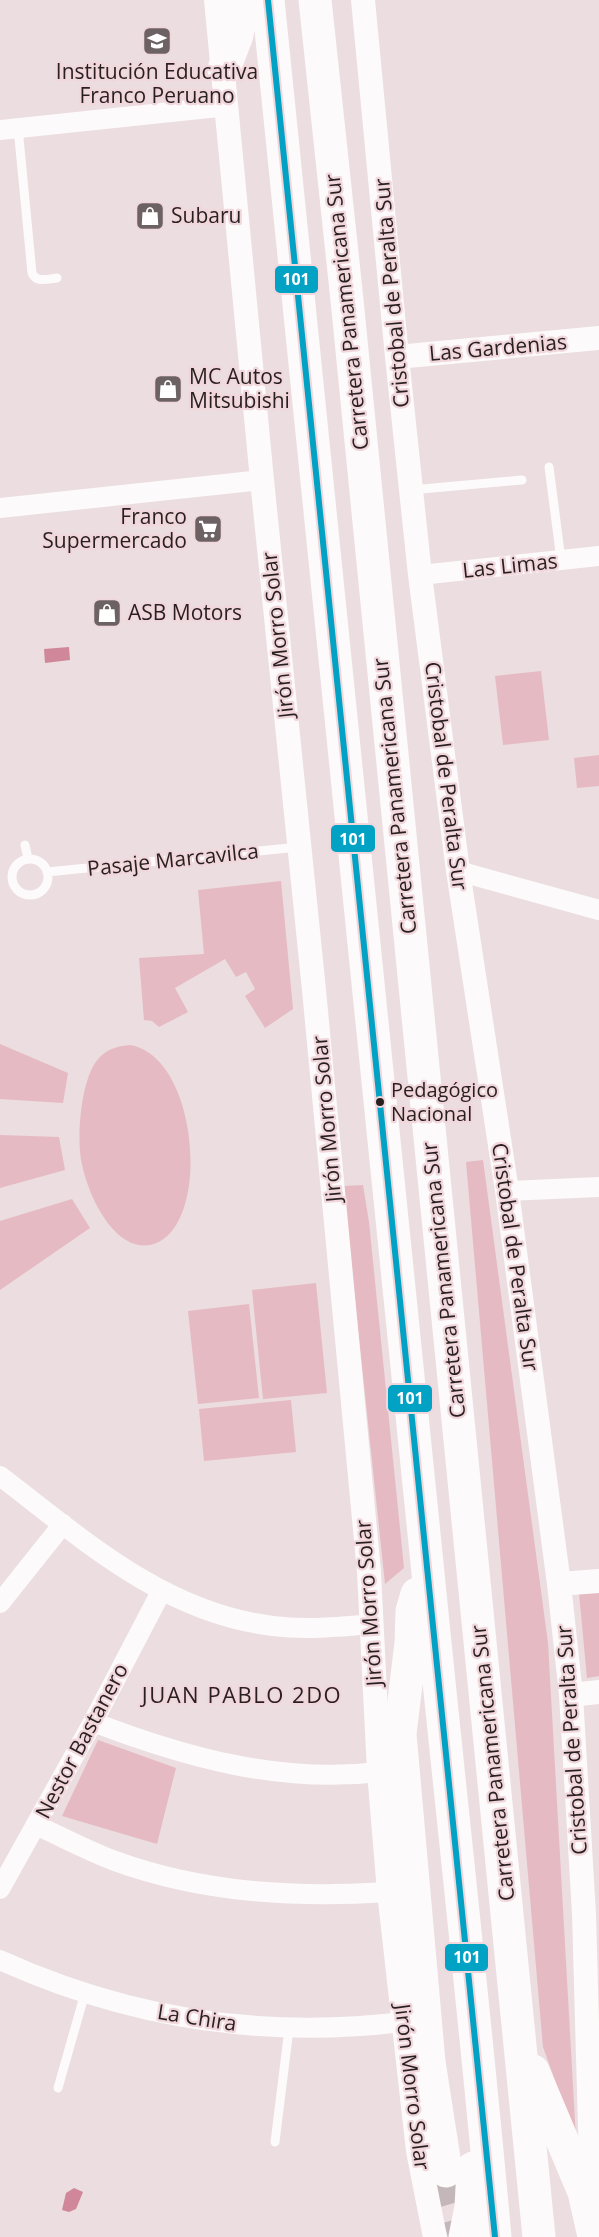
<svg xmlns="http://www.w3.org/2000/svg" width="599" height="2237" viewBox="0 0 599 2237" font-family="'Open Sans',sans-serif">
  <rect width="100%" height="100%" fill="#ebdde0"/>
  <path fill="#e6bac3" d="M541 671 549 740 503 745 495 676Z
    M599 755V786L577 788 574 758Z
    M281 881 293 1009 265 1028 245 996 255 989 246 972 236 977 225 959 175 988 188 1012 159 1027 152 1021 144 1020 139 958 204 954 198 890Z
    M0 1044 68 1073 63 1103 0 1099Z
    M130 1045C201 1057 212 1233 150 1245 110 1252 82 1182 80 1151 78 1126 82 1073 101 1056 109 1048 120 1046 130 1045Z
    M0 1135 59 1137 65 1170 0 1188Z
    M483 1160 548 1643 576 2139 543 2047 466 1162Z
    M363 1185 369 1222 404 1568 385 1584 343 1186Z
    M72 1199 90 1228 0 1290V1221Z
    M316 1283 327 1393 263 1399 252 1290Z
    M249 1304 259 1398 198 1404 188 1311Z
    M291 1400 296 1452 204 1461 199 1409Z
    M599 1591V1676L587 1678 579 1593Z
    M98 1740 176 1768 157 1844 62 1816Z"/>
  <path fill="#d08799" d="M69 647 70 660 45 663 44 649Z
    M74 2188 83 2192 76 2209 69 2212 62 2210 66 2193Z"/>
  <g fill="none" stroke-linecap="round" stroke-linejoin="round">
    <path stroke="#c4b7ba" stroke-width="33" stroke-dasharray="33 16" stroke-linecap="butt" d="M446 2171 465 2237"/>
    <path stroke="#fcfafa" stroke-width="9" d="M18 128 32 273C36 283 48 279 57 278
      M549 467 561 560
      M411 490 522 480
      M25 845 28 859
      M12 877a18 18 0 1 1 36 0a18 18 0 1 1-36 0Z
      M47 872 299 847
      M58 2088 85 1993
      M275 2142 289 2029"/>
    <path stroke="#fcfafa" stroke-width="20" d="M0 130 228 106
      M0 508 262 480
      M420 575 599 556
      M458 871 599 910
      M507 1191 599 1187
      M0 1476C84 1540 164 1613 273 1626 306 1630 339 1627 373 1624
      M0 1603 63 1524
      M93 1722C184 1757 280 1784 379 1772
      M36 1825C62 1837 88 1851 115 1861 203 1893 296 1898 389 1892
      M0 1889 93 1722 161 1592
      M0 1960C128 2018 263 2039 403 2022"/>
    <path stroke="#fcfafa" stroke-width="24" d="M216 0 262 480 314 990 369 1572 379 1772 389 1892 418 2151 435 2237
      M363 0 397 357 420 575 458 871 507 1191 559 1584 571 1695 584 1914 592 2199
      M397 357 599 338
      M559 1584 599 1581
      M571 1695 599 1692"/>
    <path stroke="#fcfafa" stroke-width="33" d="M268 0C322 521 375 1042 427 1563 449 1787 475 2012 495 2237
      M315 0 347 300 539 2237
      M224 69 237 35 243 0
      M417 1594 412 1611 411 1643 400 1734 429 2062 446 2171
      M533 2071 584 2192 593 2232
      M465 2237 471 2207 473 2168"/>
    <g stroke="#f1d7dc" stroke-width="10">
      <path id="bus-1" d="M268 0 495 2237"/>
    </g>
    <use href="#bus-1" stroke="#02a2c5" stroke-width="6"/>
  </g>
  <defs>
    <g id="school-square" transform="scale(1.5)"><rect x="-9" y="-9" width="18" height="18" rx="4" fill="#6c6263" stroke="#f1d7dc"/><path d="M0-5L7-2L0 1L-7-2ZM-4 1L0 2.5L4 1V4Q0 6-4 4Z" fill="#fff"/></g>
    <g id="shop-square" transform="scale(1.5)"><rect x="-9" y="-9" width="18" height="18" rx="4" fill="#6c6263" stroke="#f1d7dc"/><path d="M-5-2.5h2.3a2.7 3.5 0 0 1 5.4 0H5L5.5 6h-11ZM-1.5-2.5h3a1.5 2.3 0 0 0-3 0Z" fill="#fff"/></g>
    <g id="supermarket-square" transform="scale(1.5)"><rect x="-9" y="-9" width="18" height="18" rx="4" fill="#6c6263" stroke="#f1d7dc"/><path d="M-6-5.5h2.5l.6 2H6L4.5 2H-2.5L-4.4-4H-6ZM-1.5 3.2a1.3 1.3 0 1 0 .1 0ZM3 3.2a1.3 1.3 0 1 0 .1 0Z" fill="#fff"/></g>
  </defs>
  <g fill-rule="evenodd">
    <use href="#school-square" x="157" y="41"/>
    <use href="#shop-square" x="150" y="216"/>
    <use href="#shop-square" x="168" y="389"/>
    <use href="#supermarket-square" x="208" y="529"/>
    <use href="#shop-square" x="107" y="613"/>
  </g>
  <circle fill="#281f20" stroke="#f1d7dc" stroke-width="2" cx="380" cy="1102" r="5"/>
  <g text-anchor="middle" stroke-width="4.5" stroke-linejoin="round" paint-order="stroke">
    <g font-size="20" fill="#281f20" stroke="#f1d7dc" text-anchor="start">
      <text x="391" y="1097">Pedagógico<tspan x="391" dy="24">Nacional</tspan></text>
    </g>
    <g font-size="21" fill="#281f20" stroke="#f1d7dc" text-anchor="start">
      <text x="157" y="79" text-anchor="middle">Institución Educativa<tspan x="157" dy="24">Franco Peruano</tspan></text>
      <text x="171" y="223">Subaru</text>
      <text x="189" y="384">MC Autos<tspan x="189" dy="24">Mitsubishi</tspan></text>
      <text x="187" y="524" text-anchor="end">Franco<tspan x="187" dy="24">Supermercado</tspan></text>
      <text x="128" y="620">ASB Motors</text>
    </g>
    <g font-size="21" fill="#281f20" stroke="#f1d7dc">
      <text transform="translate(392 293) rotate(-95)" y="7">Cristobal de Peralta Sur</text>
      <text transform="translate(347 312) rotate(-96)" y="7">Carretera Panamericana Sur</text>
      <text transform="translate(498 348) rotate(-5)" y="7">Las Gardenias</text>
      <text transform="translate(510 566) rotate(-6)" y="7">Las Limas</text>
      <text transform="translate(278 635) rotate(-96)" y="7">Jirón Morro Solar</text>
      <text transform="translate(446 776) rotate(83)" y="7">Cristobal de Peralta Sur</text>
      <text transform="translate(395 796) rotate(-96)" y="7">Carretera Panamericana Sur</text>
      <text transform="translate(173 860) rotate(-6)" y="7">Pasaje Marcavilca</text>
      <text transform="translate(327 1119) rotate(-95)" y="7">Jirón Morro Solar</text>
      <text transform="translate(515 1257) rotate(82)" y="7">Cristobal de Peralta Sur</text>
      <text transform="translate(444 1280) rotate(-96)" y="7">Carretera Panamericana Sur</text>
      <text transform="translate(369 1603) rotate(-94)" y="7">Jirón Morro Solar</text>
      <text transform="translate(572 1740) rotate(-94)" y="7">Cristobal de Peralta Sur</text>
      <text transform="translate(82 1741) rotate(-62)" y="7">Nestor Bastanero</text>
      <text transform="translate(493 1763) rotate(-96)" y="7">Carretera Panamericana Sur</text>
      <text transform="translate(197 2018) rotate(9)" y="7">La Chira</text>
      <text transform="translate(412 2087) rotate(83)" y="7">Jirón Morro Solar</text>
    </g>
    <g font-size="22" letter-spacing="1.5" fill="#281f20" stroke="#f1d7dc">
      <text x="242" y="1703">JUAN PABLO 2DO</text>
    </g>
  </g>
  <g stroke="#f1d7dc" stroke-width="2">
    <rect x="274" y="265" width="45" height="29" rx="6" fill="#02a2c5"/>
    <rect x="330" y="824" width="46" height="29" rx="6" fill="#02a2c5"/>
    <rect x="387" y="1384" width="46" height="29" rx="6" fill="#02a2c5"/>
    <rect x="444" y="1943" width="45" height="29" rx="6" fill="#02a2c5"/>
  </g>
  <g font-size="16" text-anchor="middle" font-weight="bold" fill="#fff">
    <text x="296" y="285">101</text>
    <text x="353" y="845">101</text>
    <text x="410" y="1404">101</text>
    <text x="467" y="1963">101</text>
  </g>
</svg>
